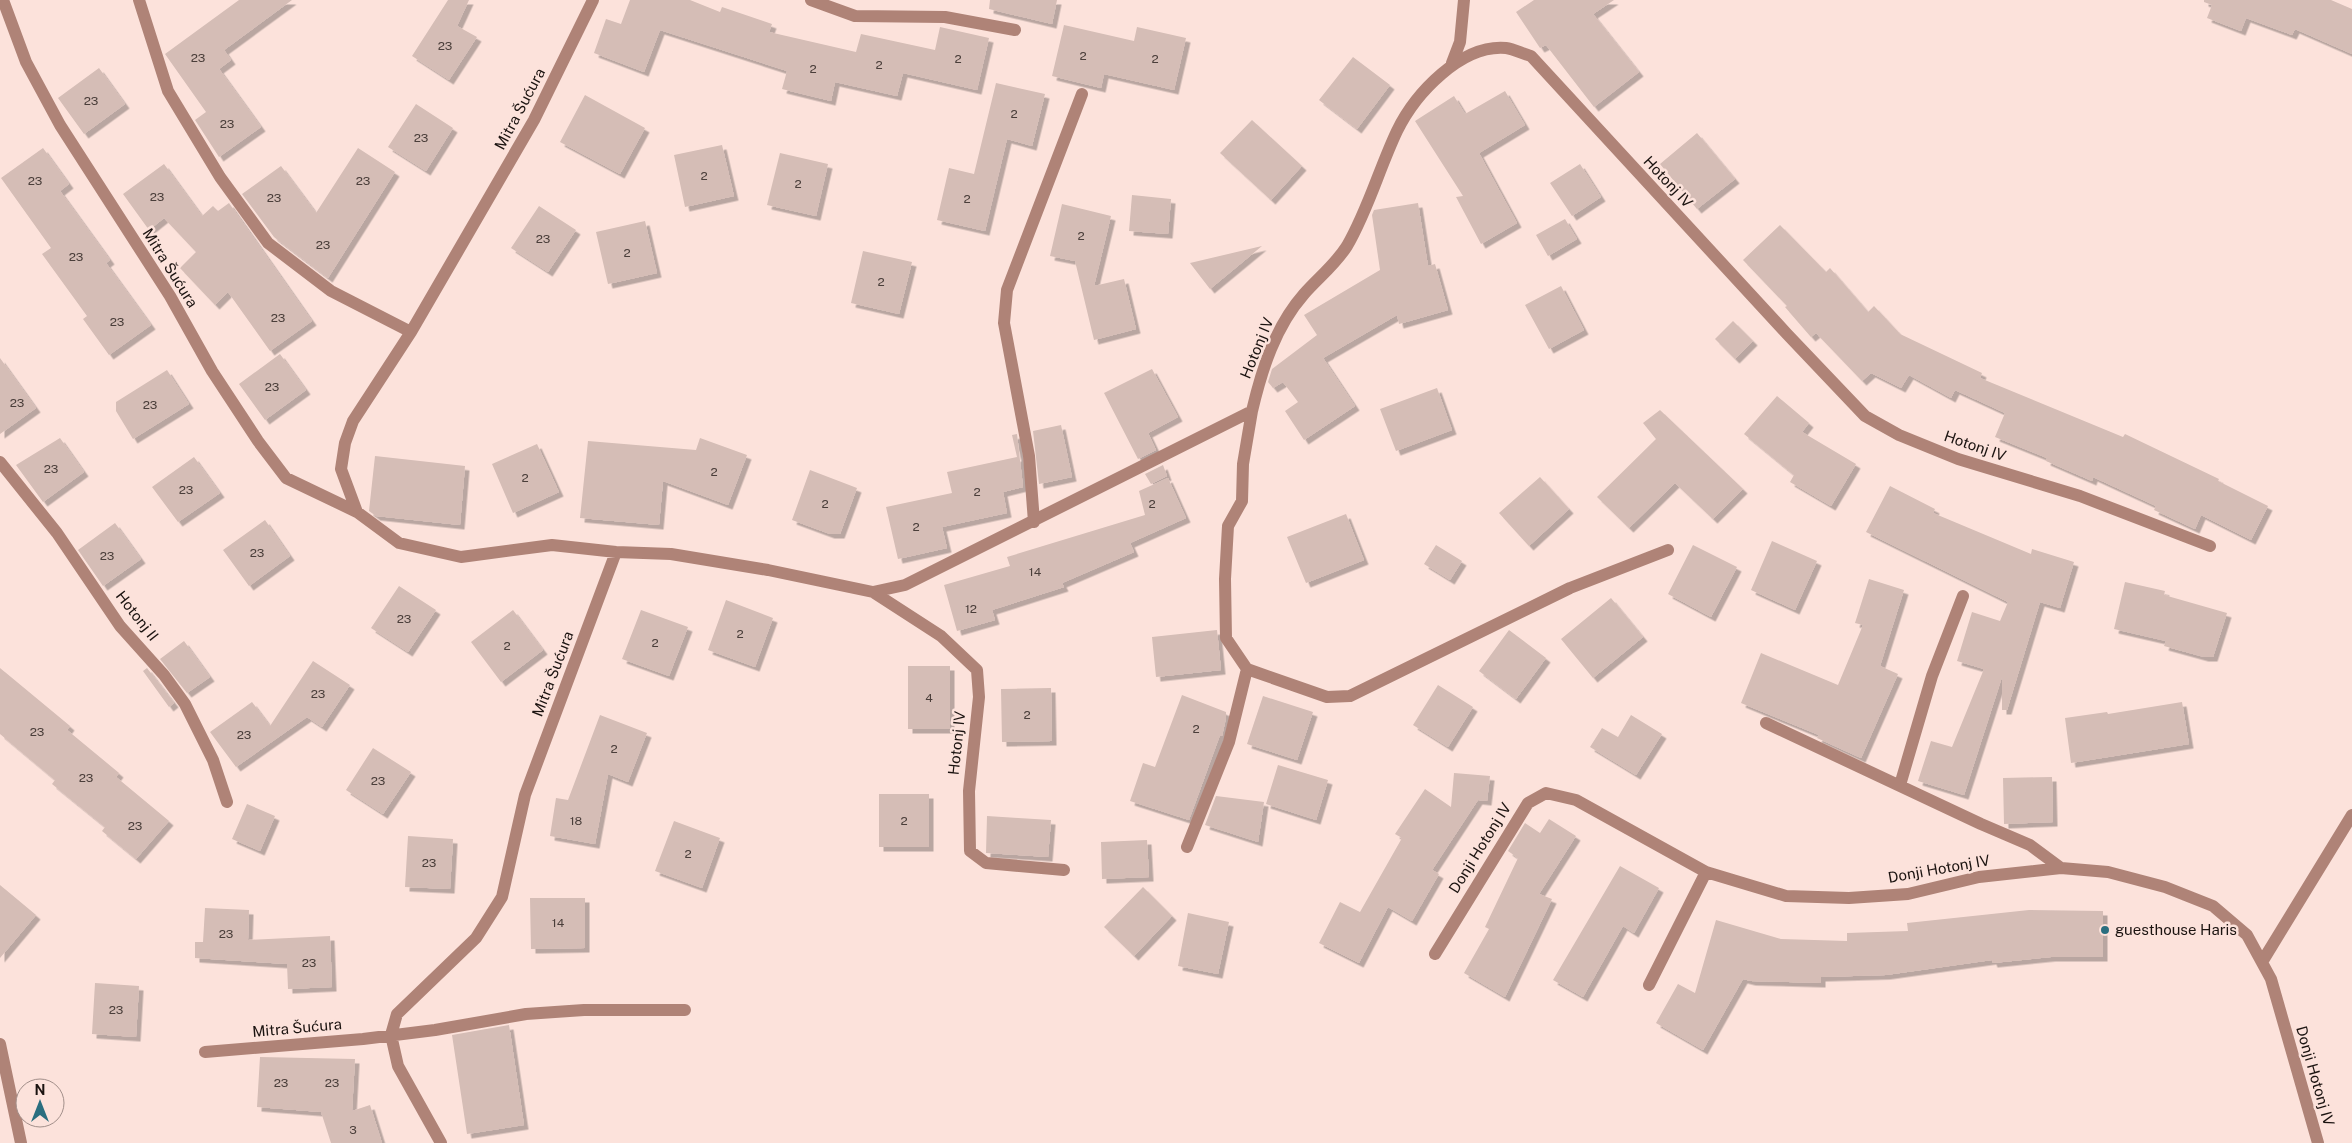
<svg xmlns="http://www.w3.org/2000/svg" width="2352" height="1143" viewBox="0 0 2352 1143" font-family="'Public Sans',sans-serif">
  <defs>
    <filter id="shadow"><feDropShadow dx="4.5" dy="4.5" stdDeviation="0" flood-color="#0004"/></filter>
  </defs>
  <rect width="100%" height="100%" fill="#fce2db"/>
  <path fill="#d5bdb6" filter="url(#shadow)" d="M239 0H292L224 50 231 60 219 69 261 127 219 157 195 120 206 112 165 54Z
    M448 0H469L457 26 477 37 449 80 412 56Z
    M630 0H690L720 12 722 7 772 24 769 32 856 52 861 34 935 50 940 27 989 38 977 90 903 73 897 96 835 82 831 101 782 89 787 71 660 30 644 72 594 53 606 19 621 24Z
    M990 0H1057L1052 24 989 9Z
    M1534 0H1614L1593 14 1639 72 1594 107 1546 45 1540 48 1516 12Z
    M2204 0H2331L2352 9V54L2295 29 2292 35 2246 18 2241 31 2207 18 2212 5 2204 2Z
    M1064 25 1134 41 1137 27 1186 38 1174 90 1104 74 1101 88 1052 76Z
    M1353 57 1390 85 1357 129 1319 100Z
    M99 68 125 104 84 134 58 98Z
    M996 83 1045 94 1032 146 1007 139 985 231 937 220 949 168 974 174Z
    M1505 91 1525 125 1479 153 1517 223 1481 244 1456 197 1463 196 1415 121 1454 96 1465 114Z
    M585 95 645 128 620 174 560 142Z
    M416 104 453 128 426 171 388 147Z
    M1252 120 1302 166 1271 200 1220 153Z
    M1697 133 1735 179 1697 209 1660 164Z
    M722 145 734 196 685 207 674 155Z
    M43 148 69 184 60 191 110 260 106 263 151 325 109 355 83 319 87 316 42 254 51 248 1 178Z
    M358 148 395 172 328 278 274 237 242 194 281 166 316 213Z
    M780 153 828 164 816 216 767 205Z
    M164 164 202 216 213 206 218 211 229 203 312 321 270 351 228 292 215 305 180 268 196 252 164 218 149 230 123 194Z
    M1580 164 1601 197 1572 216 1550 183Z
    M1132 195 1171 199 1168 234 1129 231Z
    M1418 203 1428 266 1435 264 1448 310 1399 324 1397 315 1323 358 1355 406 1304 440 1285 411 1298 402 1283 382 1273 388 1268 382 1272 369 1317 335 1304 315 1380 270 1372 215 1374 210Z
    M1062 204 1111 216 1094 286 1124 279 1136 329 1094 340 1075 261 1050 256Z
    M539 206 576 230 548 272 511 248Z
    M1565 219 1577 239 1548 256 1536 235Z
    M645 221 657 273 608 284 596 232Z
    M1780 225 1826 272 1830 268 1868 312 1874 306 1900 334 1982 373 1980 378 2123 437 2125 434 2219 479 2218 481 2268 506 2251 540 2201 515 2195 529 2154 510 2156 506 2093 477 2092 481 2046 461 2047 458 1995 437 2005 413 1955 390 1951 398 1909 375 1901 388 1871 373 1862 381 1816 333 1811 337 1785 307 1787 306 1743 260Z
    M1262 246 1210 289 1190 263Z
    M863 251 912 262 899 314 851 303Z
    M1561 286 1584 330 1549 349 1525 305Z
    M1733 321 1753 341 1735 359 1715 339Z
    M280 354 306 390 265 420 239 384Z
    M0 358 36 408 0 434Z
    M1152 369 1178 417 1148 433 1156 450 1138 459 1104 393Z
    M167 370 189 404 133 439 116 411V402Z
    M1437 388 1452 430 1396 451 1380 409Z
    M1777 396 1809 423 1802 432 1856 464 1831 506 1790 482 1794 475 1744 434Z
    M1660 410 1743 489 1713 519 1675 483 1629 528 1597 497 1656 439 1643 423Z
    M1061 425 1072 477 1039 484 1033 431Z
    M1017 434 1023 487 1003 492 1007 513 942 527 947 548 898 559 886 507 952 493 947 472 1017 457 1012 435Z
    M60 438 84 472 43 502 16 465Z
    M700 438 747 455 728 505 663 481 659 525 580 518 588 441 696 450Z
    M537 444 559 492 513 513 492 464Z
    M375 456 465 466 460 525 376 516 369 511Z
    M194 457 220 493 178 522 152 487Z
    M1163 465 1167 476 1151 484 1145 474Z
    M810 470 857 488 840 534H830L792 520Z
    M1540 477 1569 509 1529 546 1499 513Z
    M1168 478 1186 518 1130 543 1134 552 1062 583 1064 587 992 610 995 620 957 631 944 585 1010 566 1007 557 1145 515 1139 491Z
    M1890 486 1935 509 1933 513 2031 554 2032 549 2074 562 2060 608 2040 602 2007 710H2002V677L1964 795 1918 781 1931 741 1952 747 1984 669 1957 661 1972 612 2000 621 2008 602 1866 532Z
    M1346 514 1364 560 1306 583 1287 537Z
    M265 520 290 556 249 586 223 550Z
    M115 523 141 559 103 586 78 550Z
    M1772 541 1817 561 1795 610 1751 590Z
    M1436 545 1462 561 1450 580 1424 564Z
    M1693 545 1737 567 1711 617 1668 594Z
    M1869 579 1904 590 1880 666 1898 674 1861 758 1817 738 1819 735 1741 703 1761 653 1838 685 1863 625 1855 623Z
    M2125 582 2165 591 2164 595 2227 613 2213 657H2204L2164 646 2166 641 2114 629Z
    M399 586 436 610 408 652 371 628Z
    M1611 598 1643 637 1593 678 1561 639Z
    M726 600 773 618 755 667 708 650Z
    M513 610 543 650 501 682 471 642Z
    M641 610 688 627 669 676 622 659Z
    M1217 630 1221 670 1156 677 1152 637Z
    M1509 630 1546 658 1516 699 1479 671Z
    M184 641 210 677 187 693 160 659Z
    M313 661 350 685 322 727 307 717 236 767 210 732 252 702 270 726Z
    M908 666H950V729H908Z
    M0 668 70 726 67 730 119 773 116 777 169 821 136 859 102 831 105 827 52 784 55 780 0 734Z
    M147 668 174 703 169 707 143 671Z
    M1438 685 1473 707 1448 747 1413 725Z
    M1051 688 1052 741 1002 742 1001 689Z
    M1182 695 1226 712V718L1222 736 1220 735 1189 820 1130 801 1143 763 1155 767Z
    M1263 696 1313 712 1297 760 1247 744Z
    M2182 702 2189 744 2071 763 2065 718 2107 712 2108 714Z
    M600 715 647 733 628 782 608 774 595 844 550 836 556 798 568 800Z
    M1631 715 1662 734 1636 775 1590 747 1602 728 1618 737Z
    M373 748 411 772 383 814 346 790Z
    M1278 765 1328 780 1316 820 1266 804Z
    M1454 773 1490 776 1487 801 1478 800 1432 870 1439 874 1412 921 1388 907 1359 963 1319 943 1340 902 1360 912 1402 838 1395 834 1425 789 1451 807Z
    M2052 777 2053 822 2004 824 2003 778Z
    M879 794H929V847H879Z
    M1216 796 1264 802 1258 842 1205 825Z
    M247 804 275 816 260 851 232 839Z
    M987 816 1051 820 1048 857 986 853Z
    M1549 819 1576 836 1539 894 1552 899 1505 997 1464 973 1489 929 1485 927 1518 858 1508 851 1525 823 1540 833Z
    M674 821 720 838 702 888 655 871Z
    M408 836 453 839 450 889 405 887Z
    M1147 840 1149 877 1102 879 1101 842Z
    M1620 866 1659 888 1634 933 1623 926 1583 997 1553 980Z
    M0 885 36 915 0 958Z
    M1143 887 1172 916 1134 956 1104 927Z
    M530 898H585V948L531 949Z
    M205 908 249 910 248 940 330 936 332 987 288 989 287 964 195 958V942H203Z
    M2029 910 2103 911V957H2051L1993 963 1992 960 1886 975 1821 977V983L1751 981 1743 979 1703 1050 1656 1023 1678 984 1695 993 1716 920 1781 939 1847 941V933L1908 931 1907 923Z
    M1188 913 1229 922 1218 974 1178 966Z
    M95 983 139 986 136 1037 92 1034Z
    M509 1025 524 1125 467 1134 452 1035Z
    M260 1057 355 1059 352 1111 370 1105 382 1143H331L321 1112 257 1107Z"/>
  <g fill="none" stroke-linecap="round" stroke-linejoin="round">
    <path stroke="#af8377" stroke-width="12" d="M3 0 26 62 60 125 170 296 212 371 258 441 286 478 357 512 399 543 461 557 552 545 616 552 671 554 768 570 873 592 905 585 1252 411C1262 369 1275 327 1304 294 1318 278 1335 265 1347 246 1368 210 1379 169 1397 131 1415 94 1461 44 1506 48 1514 49 1523 54 1531 56L1787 334 1865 416 1899 435 1958 459 2080 496 2210 546
      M139 0 168 91 220 177 268 243 331 291 411 332
      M811 0 855 16 945 17 1015 30
      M1452 63 1460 42 1464 0
      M1252 411 1243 464 1242 501 1228 526 1225 579 1226 638 1247 669 1327 697 1350 696 1570 588 1668 550
      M0 462 57 533 120 626 164 675 185 704 213 760 227 802
      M357 512 341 469 345 443 353 421 411 332 534 120 593 0
      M1034 522 1029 456 1004 323 1007 290 1082 94
      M873 592 941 636 977 670 979 697 969 791 970 851 986 863 1064 870
      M1766 723 1981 824 2030 845 2061 868
      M1900 785 1932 676 1963 596
      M1187 847 1229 742 1247 669
      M1435 954 1528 803 1546 793 1576 800 1706 872 1786 896 1849 898 1908 894 1979 877 2061 868 2108 872 2165 887 2213 906 2247 935 2271 979 2318 1143
      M2262 962 2352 815
      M1649 985 1706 872
      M0 1044 21 1143
      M205 1052 363 1039 435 1030 526 1014 584 1010H685
      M441 1143 398 1066 391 1035 397 1014 476 938 502 897 525 795 616 552"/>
  </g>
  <circle fill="#2a6e7f" stroke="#fce2db" stroke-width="2" cx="2105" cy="930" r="5"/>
  <g text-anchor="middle" stroke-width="5" stroke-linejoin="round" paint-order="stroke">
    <g font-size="12" fill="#4a3e3a">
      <text x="445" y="50">23</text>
      <text x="1083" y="60">2</text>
      <text x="198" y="62">23</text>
      <text x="958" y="63">2</text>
      <text x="1155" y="63">2</text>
      <text x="879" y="69">2</text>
      <text x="813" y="73">2</text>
      <text x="91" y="105">23</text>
      <text x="1014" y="118">2</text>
      <text x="227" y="128">23</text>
      <text x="421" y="142">23</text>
      <text x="704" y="180">2</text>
      <text x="35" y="185">23</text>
      <text x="363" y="185">23</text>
      <text x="798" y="188">2</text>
      <text x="157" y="201">23</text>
      <text x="274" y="202">23</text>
      <text x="967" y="203">2</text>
      <text x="1081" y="240">2</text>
      <text x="543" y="243">23</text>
      <text x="323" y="249">23</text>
      <text x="627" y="257">2</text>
      <text x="76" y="261">23</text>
      <text x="881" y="286">2</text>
      <text x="278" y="322">23</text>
      <text x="117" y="326">23</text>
      <text x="272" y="391">23</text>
      <text x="17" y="407">23</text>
      <text x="150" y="409">23</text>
      <text x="51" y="473">23</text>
      <text x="714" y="476">2</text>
      <text x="525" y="482">2</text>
      <text x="186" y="494">23</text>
      <text x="977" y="496">2</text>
      <text x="825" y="508">2</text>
      <text x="1152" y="508">2</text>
      <text x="916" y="531">2</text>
      <text x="257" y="557">23</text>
      <text x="107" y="560">23</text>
      <text x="1035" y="576">14</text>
      <text x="971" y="613">12</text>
      <text x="404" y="623">23</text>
      <text x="740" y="638">2</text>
      <text x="655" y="647">2</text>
      <text x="507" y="650">2</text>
      <text x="318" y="698">23</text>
      <text x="929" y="702">4</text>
      <text x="1027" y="719">2</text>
      <text x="1196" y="733">2</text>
      <text x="37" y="736">23</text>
      <text x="244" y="739">23</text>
      <text x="614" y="753">2</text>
      <text x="86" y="782">23</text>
      <text x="378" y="785">23</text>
      <text x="576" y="825">18</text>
      <text x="904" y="825">2</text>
      <text x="135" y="830">23</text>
      <text x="688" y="858">2</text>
      <text x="429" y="867">23</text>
      <text x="558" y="927">14</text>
      <text x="226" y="938">23</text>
      <text x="309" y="967">23</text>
      <text x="116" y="1014">23</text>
      <text x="281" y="1087">23</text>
      <text x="332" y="1087">23</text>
      <text x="353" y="1134">3</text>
    </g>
    <g font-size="15" fill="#1b1310" stroke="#fce2db">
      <text transform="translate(520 109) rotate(-62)" y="5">Mitra Šućura</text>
      <text transform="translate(1668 182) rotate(47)" y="5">Hotonj IV</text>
      <text transform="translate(170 268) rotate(58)" y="5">Mitra Šućura</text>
      <text transform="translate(1257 348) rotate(-68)" y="5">Hotonj IV</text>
      <text transform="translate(1975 446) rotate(19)" y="5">Hotonj IV</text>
      <text transform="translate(137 616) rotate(52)" y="5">Hotonj II</text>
      <text transform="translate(553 674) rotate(-69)" y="5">Mitra Šućura</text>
      <text transform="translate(957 743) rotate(-84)" y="5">Hotonj IV</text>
      <text transform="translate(1480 848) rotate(-58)" y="5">Donji Hotonj IV</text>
      <text transform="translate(1939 869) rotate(-10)" y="5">Donji Hotonj IV</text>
      <text transform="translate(297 1028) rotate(-5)" y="5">Mitra Šućura</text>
      <text transform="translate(2315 1076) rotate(74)" y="5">Donji Hotonj IV</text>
    </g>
    <g font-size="15" fill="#1b1310" stroke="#fce2db" text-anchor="start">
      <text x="2115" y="935">guesthouse Haris</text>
    </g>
  </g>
  <g transform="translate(40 1103)"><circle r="24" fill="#fce2db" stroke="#a28f8a"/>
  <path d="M0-4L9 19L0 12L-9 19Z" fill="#2a6e7f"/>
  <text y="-8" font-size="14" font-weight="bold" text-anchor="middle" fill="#1b1310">N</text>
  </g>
</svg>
